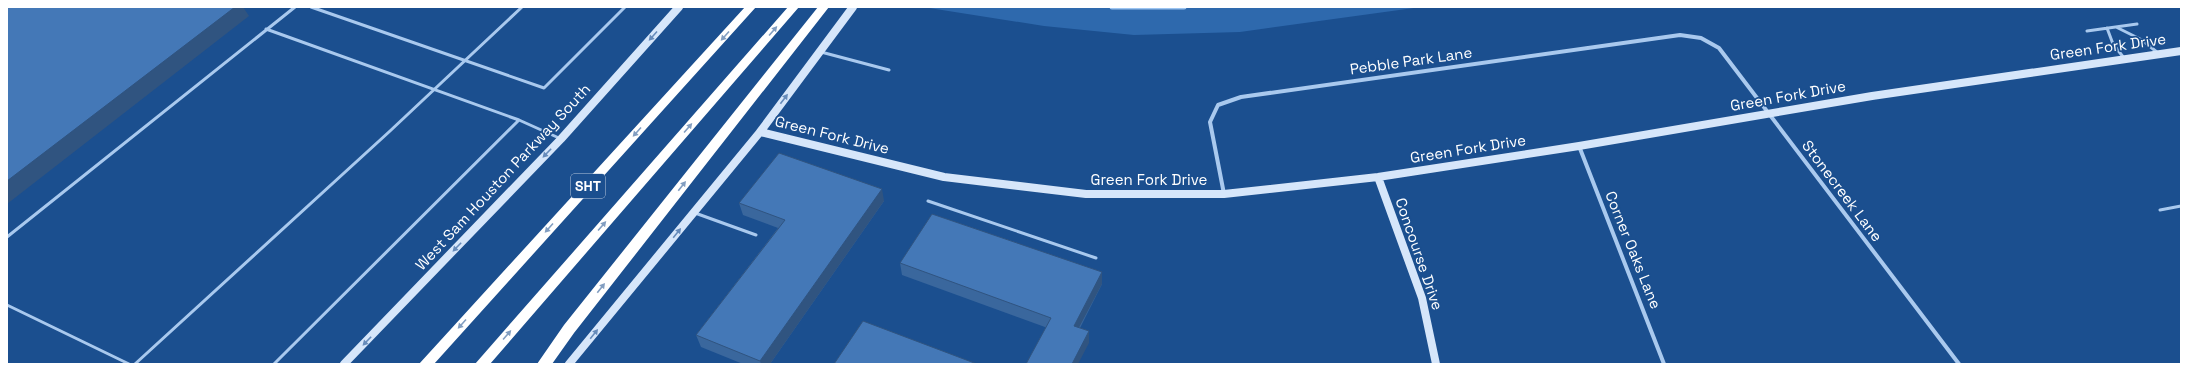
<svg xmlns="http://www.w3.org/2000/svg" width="2188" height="371" viewBox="0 0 2188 371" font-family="'Space Grotesk',sans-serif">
  <rect width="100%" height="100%" fill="#1b4f8f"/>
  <path fill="#2e69ad" d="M923 7H1421L1240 32 1134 35 1044 26Z"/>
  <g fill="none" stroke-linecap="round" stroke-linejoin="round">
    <path stroke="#9cc4f0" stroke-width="5" d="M1112 7H1184"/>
    <path stroke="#a9c9ee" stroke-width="3" d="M311 7 544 88 625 7
      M2116 27 2142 40 2158 53
      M2107 28 2113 44 2124 58
      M266 29 519 120 559 138
      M2087 31 2137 24
      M821 52 889 70
      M928 201 1096 258
      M2160 210 2181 206
      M695 213 756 235
      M7 237 295 7
      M7 305 129 364
      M135 364 390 131 522 7
      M274 364 519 120"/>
    <path stroke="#a9c9ee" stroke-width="4" d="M1579 146 1664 364
      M1224 194 1210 122 1218 105 1241 97 1680 35 1701 38 1719 48 1959 364"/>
    <path stroke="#d6e6fa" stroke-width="8" d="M760 132 944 177 1086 194H1224L1378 177 1579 146 1872 96 2181 51
      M1378 177 1422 298 1436 364
      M344 364 561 139 679 7
      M569 364 760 132 853 7"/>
    <path fill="#fff" fill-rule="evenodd" d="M745 7H756L434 364H419Z
      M788 7H799L490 364H475Z
      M818 7H829L574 333 552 364H537L564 325Z"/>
  </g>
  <path fill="#3a679d" d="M884 201 770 364H743L701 347 696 335 778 228 743 215 739 203Z
    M900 263 1102 284 1080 328 1089 331V343L902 275Z"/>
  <path fill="#305480" d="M235 7H243L249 16 7 204V181Z
    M882 189 884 201 770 364H761L760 361Z
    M1102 272V284L1074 337V326Z
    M1089 331V343L1078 364H1072Z"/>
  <path fill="#4478b7" stroke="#305480" d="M7 7H235L7 181Z
    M779 153 882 189 760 361 696 335 785 220 739 203Z
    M932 214 1102 272 1074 326 1089 331 1072 364H1026L1051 318 900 263Z
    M863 321 977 364H834Z"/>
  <defs><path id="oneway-solid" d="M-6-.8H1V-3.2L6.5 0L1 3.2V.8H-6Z"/></defs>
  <g fill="#829ec1">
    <use href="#oneway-solid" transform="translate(773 31) rotate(-49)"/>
    <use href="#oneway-solid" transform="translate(725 36) rotate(132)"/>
    <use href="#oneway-solid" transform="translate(688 128) rotate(-49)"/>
    <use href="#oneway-solid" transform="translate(637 132) rotate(132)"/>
    <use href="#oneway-solid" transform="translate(682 186) rotate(-52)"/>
    <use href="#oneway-solid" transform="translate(602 226) rotate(-49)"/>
    <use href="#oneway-solid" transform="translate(549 228) rotate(132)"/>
    <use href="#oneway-solid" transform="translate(601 288) rotate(-52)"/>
    <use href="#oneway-solid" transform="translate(462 324) rotate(132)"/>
    <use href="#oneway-solid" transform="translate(507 335) rotate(-49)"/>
  </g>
  <g fill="#668bba">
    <use href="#oneway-solid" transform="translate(653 36) rotate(132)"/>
    <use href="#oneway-solid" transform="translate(784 99) rotate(-53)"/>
    <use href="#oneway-solid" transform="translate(547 153) rotate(134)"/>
    <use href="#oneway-solid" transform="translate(677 233) rotate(-51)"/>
    <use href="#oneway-solid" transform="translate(457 247) rotate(134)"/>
    <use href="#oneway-solid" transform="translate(594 334) rotate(-51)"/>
    <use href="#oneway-solid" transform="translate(367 341) rotate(134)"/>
  </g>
  <g text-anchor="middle" stroke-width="3.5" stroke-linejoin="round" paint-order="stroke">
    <rect fill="#1b4f8f" stroke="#bbcadd" stroke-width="1" x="571" y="174" width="34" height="24" rx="3"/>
    <g font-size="14" font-weight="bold" fill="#fff">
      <text x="588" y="191">SHT</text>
    </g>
    <g font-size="15" fill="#fff" stroke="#1b4f8f">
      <text transform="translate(2108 47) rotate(-8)" y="5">Green Fork Drive</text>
      <text transform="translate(1411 61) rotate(-8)" y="5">Pebble Park Lane</text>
      <text transform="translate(1788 96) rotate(-10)" y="5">Green Fork Drive</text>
      <text transform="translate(832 135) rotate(14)" y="5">Green Fork Drive</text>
      <text transform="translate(1468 149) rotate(-9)" y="5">Green Fork Drive</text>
      <text transform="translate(503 177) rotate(-47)" y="5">West Sam Houston Parkway South</text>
      <text x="1149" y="185">Green Fork Drive</text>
      <text transform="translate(1842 191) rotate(53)" y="5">Stonecreek Lane</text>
      <text transform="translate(1633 250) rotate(68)" y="5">Corner Oaks Lane</text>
      <text transform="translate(1419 254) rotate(71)" y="5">Concourse Drive</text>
    </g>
  </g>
  <rect width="2188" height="371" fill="none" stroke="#ffffff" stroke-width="16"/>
</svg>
